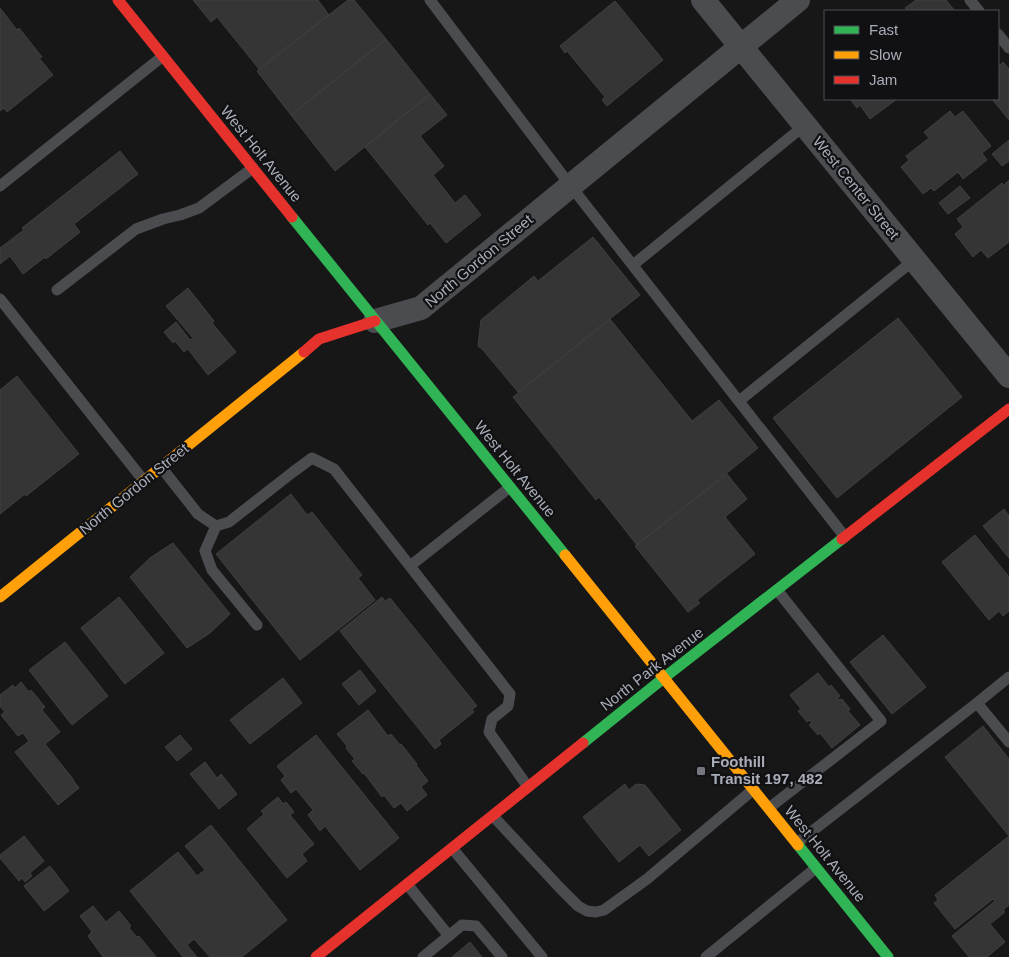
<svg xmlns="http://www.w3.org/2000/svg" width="1009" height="957" viewBox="0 0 1009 957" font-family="Arial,sans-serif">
  <rect width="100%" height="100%" fill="#171717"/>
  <path fill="#353536" stroke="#3f4043" d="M193 0H318L329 15 259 69 217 17 211 22Z
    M348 0H354L386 39 291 115 257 71Z
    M916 0H946L955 11H908L905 8Z
    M615 1 663 60 607 106 602 100 605 97 567 51 565 53 560 46Z
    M0 8 17 30 19 28 42 57 39 58 53 75 7 112 4 108 0 111Z
    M386 39 430 94 335 171 291 115Z
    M1003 62 1009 69V120L992 99H998V67Z
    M430 94 447 115 420 136 444 166 433 175 455 203 465 195 481 215 446 243 430 223 428 225 365 147Z
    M850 99H897L870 119 860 105 857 108Z
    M950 111 955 117 963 111 991 146 982 153 987 160 963 179 958 172 934 191 931 188 923 194 901 167 909 160 906 156 929 138 924 132Z
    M1009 140V161L1002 166 992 154Z
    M120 151 138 174 74 224 80 232 46 259 45 257 23 274 10 256 0 264V248L24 230 22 228Z
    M1009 180V242L988 258 981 250 973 257 955 234 963 227 957 219 1002 183 1004 185Z
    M960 186 970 198 948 214 939 203Z
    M593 237 640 295 518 392 483 350 478 346 481 320 534 276 538 281Z
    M188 288 214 321 212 323 236 352 208 375 188 349 184 352 175 341 173 343 164 332 176 322 190 340 193 338 166 306Z
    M898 318 962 397 837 498 773 418Z
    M610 319 692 421 719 400 758 448 637 545 599 497 596 500 513 397Z
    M17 376 79 454 26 496 25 494 0 514V390Z
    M727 474 747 499 725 517 755 554 697 600 700 603 688 612 635 546Z
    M291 494 307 515 312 512 362 575 358 578 375 600 300 660 216 554Z
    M1004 509 1009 516V558L983 526Z
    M975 535 1009 577V611L1003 616 999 611 989 620 942 562Z
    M173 543 230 614 210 633 187 648 130 577 150 558Z
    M119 597 164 653 125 684 81 628Z
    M382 597 385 601 390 598 477 706 472 709 474 712 439 740 441 744 435 749 340 631Z
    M883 635 926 687 892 714 850 662Z
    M65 642 108 696 72 725 29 670Z
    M360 670 376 691 359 705 342 684Z
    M818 673 829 687 831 685 840 696 837 698 840 700 842 699 850 709 848 711 860 725 832 748 820 733 818 735 809 725 812 723 809 720 807 722 798 711 801 709 790 695Z
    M283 678 302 703 250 744 230 720Z
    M21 682 29 692 31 690 45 707 42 710 60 732 45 744 73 779V780L79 788 58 805 15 752 29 741 23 733 18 736 1 715 5 712 0 706V695L13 685 15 688Z
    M368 710 388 736 391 734 400 745 401 744 417 764 416 765 428 781 421 787 427 795 407 811 401 803 394 808 384 795 382 797 364 773 363 774 352 761 355 759 346 748 347 746 337 734Z
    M983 726 1009 759V905L1003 910 1005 912 990 924 1005 942 987 957H969L952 936 995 901 993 899 955 929 934 903 938 900 935 895 1009 836 945 757Z
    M180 735 192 749 177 761 165 747Z
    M316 735 399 838 360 870 325 826 320 831 308 815 313 810 296 789 291 793 281 780 285 776 277 766Z
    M205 762 217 778 221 774 237 794 219 809 190 774Z
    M625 784 629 790 636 784 645 785 681 830 649 856 640 845 619 862 583 817Z
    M278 797 283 804 286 802 294 812 290 815 314 844 302 854 307 861 287 878 247 829 264 814 261 811Z
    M211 825 287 920 242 957H210L194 939 187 945 197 957H183L130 891 178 852 197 876 205 870 185 846Z
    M24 836 44 861 30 873 32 876 25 882 22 878 19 881 0 858V855Z
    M50 866 69 891 44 911 24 886Z
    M93 906 106 922 119 911 131 926 129 928 137 937 139 936 156 957H103L88 936 92 932 80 916Z
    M470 942 482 957H452Z"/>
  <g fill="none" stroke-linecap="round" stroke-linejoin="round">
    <path stroke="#4b4c50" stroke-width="11" d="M430 0 570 185 845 537
      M970 0 979 11
      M998 34 1009 48
      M0 186 163 56
      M633 265 805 125
      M57 290 136 229 163 219 180 215 199 208 253 168
      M0 299 144 481
      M739 401 914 260
      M161 467 198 514 216 526 229 522 293 472 312 458 334 469 510 694 508 706 492 719 489 732 528 787
      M216 526 205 551 212 570 257 625
      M410 566 510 487
      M1009 677 977 703 1009 742
      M769 808 881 721 777 590
      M493 816 560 888 578 906 587 911 596 912 604 910 647 879 754 789
      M797 843 977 703
      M452 848 542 957
      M407 884 449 936
      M423 957 462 925 476 926 502 957
      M706 957 816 868"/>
    <path stroke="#4b4c50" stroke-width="24" d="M703 0 1009 376
      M375 321 421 308 798 0"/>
    <path stroke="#30b455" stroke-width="11" d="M292 217 565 555
      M583 743 665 677 842 539
      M798 845 888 957"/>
    <path stroke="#ff9f0a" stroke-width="11" d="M565 555 798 845
      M0 597 304 352"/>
    <path stroke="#e5322d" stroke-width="11" d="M118 0 292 217
      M304 352 319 339 375 321
      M842 539 1009 409
      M316 957 583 743"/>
  </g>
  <rect fill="#757880" stroke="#111113" stroke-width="2" x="696" y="766" width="10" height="10" rx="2.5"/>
  <g text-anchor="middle" stroke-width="4.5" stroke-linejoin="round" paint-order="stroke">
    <g font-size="15" fill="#a8adb8" stroke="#111113">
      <text transform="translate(261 154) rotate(51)" y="5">West Holt Avenue</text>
      <text transform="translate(856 188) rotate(51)" y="5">West Center Street</text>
      <text transform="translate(479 261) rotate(-40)" y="5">North Gordon Street</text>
      <text transform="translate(515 469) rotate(51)" y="5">West Holt Avenue</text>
      <text transform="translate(134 489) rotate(-39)" y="5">North Gordon Street</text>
      <text transform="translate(652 669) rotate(-38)" y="5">North Park Avenue</text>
      <text transform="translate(825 854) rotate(51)" y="5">West Holt Avenue</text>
    </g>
    <g font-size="15" font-weight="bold" fill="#a8adb8" stroke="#111113" text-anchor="start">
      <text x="711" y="767">Foothill<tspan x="711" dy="17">Transit 197, 482</tspan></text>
    </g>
  </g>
  <rect x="824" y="10" width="175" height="90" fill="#111113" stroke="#4d4f55"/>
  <rect x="834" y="26" width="25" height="8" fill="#30b455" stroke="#4d4f55"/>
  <text x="869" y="35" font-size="15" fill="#a8adb8">Fast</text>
  <rect x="834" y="51" width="25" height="8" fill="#ff9f0a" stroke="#4d4f55"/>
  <text x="869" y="60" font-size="15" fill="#a8adb8">Slow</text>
  <rect x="834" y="76" width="25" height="8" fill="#e5322d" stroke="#4d4f55"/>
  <text x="869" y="85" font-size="15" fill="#a8adb8">Jam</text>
</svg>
